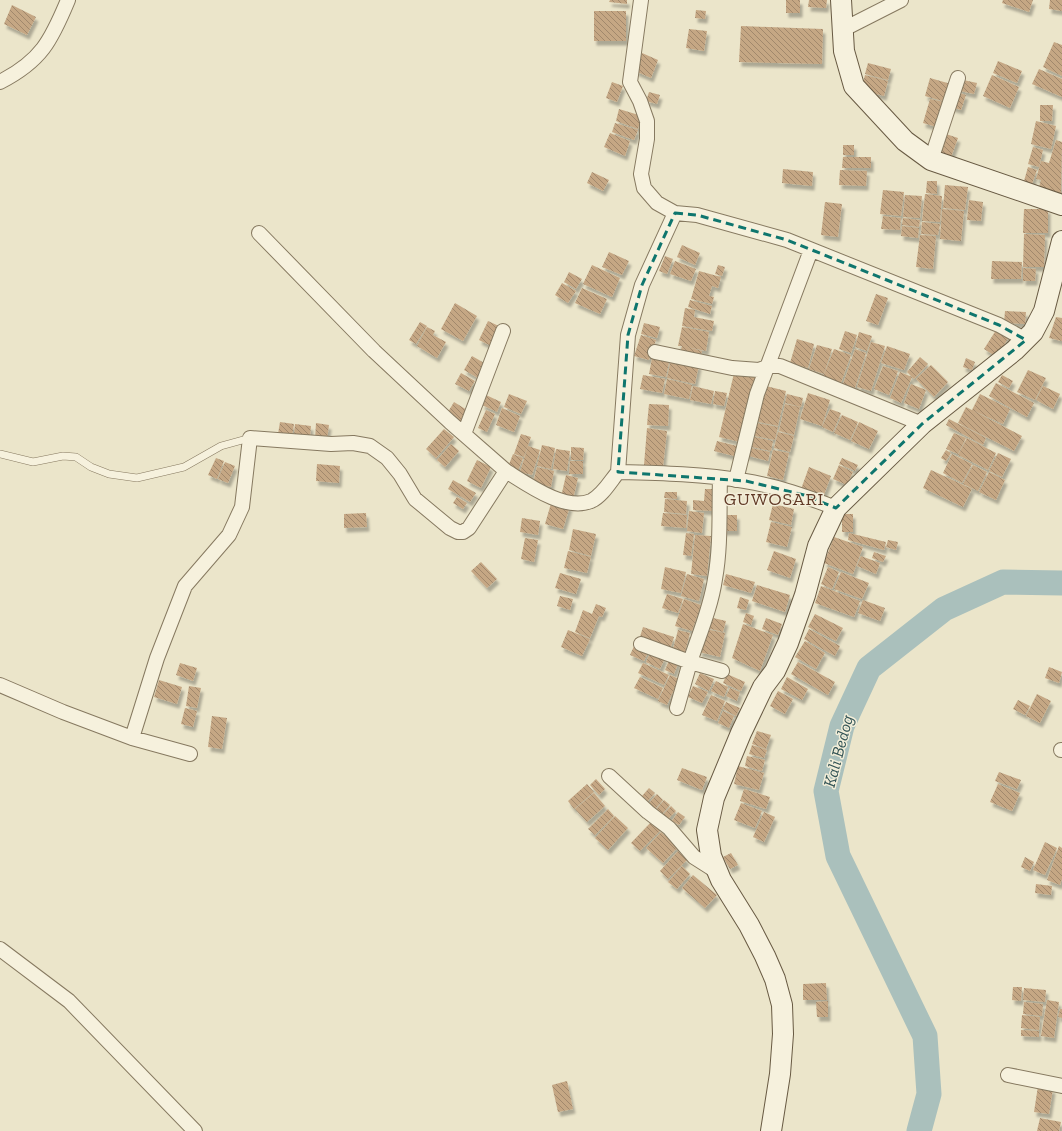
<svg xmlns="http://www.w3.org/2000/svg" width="1062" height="1131" viewBox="0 0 1062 1131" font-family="'Zilla Slab',serif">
  <defs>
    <pattern id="building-back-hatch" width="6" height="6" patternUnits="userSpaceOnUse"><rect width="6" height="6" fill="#c5a784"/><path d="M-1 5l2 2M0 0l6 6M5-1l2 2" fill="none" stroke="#a1886c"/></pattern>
    <filter id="shadow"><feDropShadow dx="2.5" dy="4.5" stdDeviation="1" flood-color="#0004"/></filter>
  </defs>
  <rect width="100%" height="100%" fill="#ebe5ca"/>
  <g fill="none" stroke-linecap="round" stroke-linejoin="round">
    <path stroke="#aac0bc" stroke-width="25" d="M919 1131 929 1094 925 1036 838 856 826 791 842 726 869 668 944 609 1003 582 1062 583"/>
  </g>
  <path fill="url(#building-back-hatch)" filter="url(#shadow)" d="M610 0H627V4L609 2Z
    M786 0H800V13H786Z
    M809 0H827L826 8 808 7Z
    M1003 0H1033L1029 12 1002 3Z
    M1050 0H1062V11L1049 9Z
    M12 5 36 17 27 35 4 24Z
    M696 10 706 11 705 19 695 18Z
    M594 11H626V41H594Z
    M741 26 823 29 822 64 739 62Z
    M689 29 707 31 704 51 686 48Z
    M1054 42 1062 45V76L1043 67Z
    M642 53 658 60 651 78 635 71Z
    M998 61 1022 71 1017 83 993 73Z
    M868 63 891 69 888 80 865 74Z
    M1039 69 1062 79V97L1032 84Z
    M865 75 888 81 884 96 861 90Z
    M992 75 1019 87 1010 108 983 96Z
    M930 78 951 84 946 102 925 96Z
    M959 79 977 83 974 94 956 90Z
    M612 82 623 86 617 102 606 98Z
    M649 92 660 95 657 104 646 101Z
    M956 92 966 95 961 110 951 107Z
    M930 99 944 102 937 127 923 123Z
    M1040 105H1053L1052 121H1040Z
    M619 109 642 116 638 129 616 121Z
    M1036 121 1056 126 1051 149 1031 144Z
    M615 123 638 130 634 140 612 132Z
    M610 133 630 141 625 156 604 147Z
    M943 133 958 138 950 160 935 155Z
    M1056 140 1062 142 1061 193 1039 187 1041 180 1036 179 1041 161 1049 163Z
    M843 145H854V155H843Z
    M1033 147 1043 150 1039 167 1028 164Z
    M843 157H871V168H842Z
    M1028 167 1037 170 1032 184 1024 181Z
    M783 169 813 172 812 186 782 183Z
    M840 170 867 171 866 186 839 185Z
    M592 172 609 180 603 191 587 183Z
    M927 181H937V194L926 193Z
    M945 185 968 187 965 210 943 208Z
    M883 190 904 192 901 216 880 214Z
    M925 194 942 196 940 222 922 221Z
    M905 195 922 196 920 218 903 217Z
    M969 200 983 202 981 221 967 220Z
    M825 202 842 204 838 237 821 235Z
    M942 209 964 211 961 241 940 239Z
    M1024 209H1048V233H1023Z
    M883 216 901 218 900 230 881 229Z
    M903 218 920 220 919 227 902 225Z
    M922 222 940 224 938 235 921 234Z
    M902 226 919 228 918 238 901 236Z
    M1024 234 1045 235 1044 267H1023Z
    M920 235 936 236 933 269 916 267Z
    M682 245 700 253 695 265 677 257Z
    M609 252 629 261 622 275 602 267Z
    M665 256 673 259 667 274 659 271Z
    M675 261 696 269 691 281 670 274Z
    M992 261 1022 262 1021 279H991Z
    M592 265 620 278 612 297 583 284Z
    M718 265 725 267 722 276 715 274Z
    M1023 268 1036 269 1035 281H1023Z
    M699 271 721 277 718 288 712 286 709 296 714 297 712 304 691 299Z
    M569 272 582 279 576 289 564 282Z
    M562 283 576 291 568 303 555 295Z
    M582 288 607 299 600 314 575 303Z
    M876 294 888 298 878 325 866 321Z
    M690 300 712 306 710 314 688 307Z
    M455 303 477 316 463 341 441 329Z
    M685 308 695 310 694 317 714 321 712 331 682 326Z
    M1005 311 1026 312 1025 324 1004 323Z
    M1056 317 1062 318V341L1049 338Z
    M488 321 501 327 491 346 479 340Z
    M420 322 427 326 416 344 409 340Z
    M644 323 660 327 657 338 641 334Z
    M427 327 435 331 433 335 446 342 437 358 417 346Z
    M682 327 709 332 706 351 687 347 702 351 700 361 679 357 682 346H678Z
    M998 327 1010 335 997 357 984 349Z
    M845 331 857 335 851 353 839 349Z
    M859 332 872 336 867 351 855 347Z
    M641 335 656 340 649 360 634 356Z
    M797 339 814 344 808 368 790 363Z
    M871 342 885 346 871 391 857 387Z
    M817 345 832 349 824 374 809 369Z
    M887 346 910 354 904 370 881 363Z
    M834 349 851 355 841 383 823 377Z
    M855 349 866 353 855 388 843 384Z
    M653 353 670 357 666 377 649 374Z
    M472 356 486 364 478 378 464 370Z
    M920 357 928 364 914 379 907 372Z
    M966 358 975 362 972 370 963 367Z
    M671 359 699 365 695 384 667 378Z
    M931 365 948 382 934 397 916 379Z
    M883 366 898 371 889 395 874 389Z
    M735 369 757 374 740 442 719 437Z
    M1028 370 1046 378 1035 400 1017 392Z
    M900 372 912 377 901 403 890 398Z
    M461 373 475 381 469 391 455 384Z
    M643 375 665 379 662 393 640 389Z
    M1002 375 1013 381 1009 388 998 382Z
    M667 379 692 385 689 399 664 394Z
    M996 383 1034 403 1027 417 989 396Z
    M911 384 926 390 919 409 904 403Z
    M762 385 786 391 778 426 754 421Z
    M693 386 714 391 711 404 690 400Z
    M1043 386 1060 394 1053 409 1036 400Z
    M715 391 727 393 724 406 713 404Z
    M808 393 830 400 822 426 800 419Z
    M509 394 527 401 521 414 504 407Z
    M787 394 803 398 801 407 785 403Z
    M980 394 1010 409 1003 424 974 411 1022 436 1014 451 958 423 966 407 972 410Z
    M486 395 501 402 497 412 482 405Z
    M454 402 467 410 459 424 445 417Z
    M649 404 669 405 668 426 647 425Z
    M785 404 800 407 794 435 779 431Z
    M502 408 520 416 514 432 496 425Z
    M830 409 841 413 833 432 822 427Z
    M486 410 495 414 487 432 478 428Z
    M842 415 858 422 850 440 834 433Z
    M949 419 986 438 983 445 946 425Z
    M280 422 294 424 292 436 278 434Z
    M752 422 778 427 775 440 750 435Z
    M859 422 878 431 869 449 851 441Z
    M316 423 329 425 327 440 315 439Z
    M295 424 311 426 310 437 294 435Z
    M647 428 667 431 663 467 644 465Z
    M444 429 454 437 436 458 426 449Z
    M778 432 794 436 790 452 774 448Z
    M954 433 966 438 958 454 946 449Z
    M521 434 531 437 524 457 514 454Z
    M750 436 773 441 771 451 747 446Z
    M967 438 996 453 988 470 958 455Z
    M717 441 737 446 734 456 714 451Z
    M451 444 459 451 445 467 437 460Z
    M542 445 555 448 551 469 537 466Z
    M528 446 540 450 532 475 520 472Z
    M571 447 584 448 583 460H571Z
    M747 447 770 452 768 461 745 455Z
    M556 449 570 451 567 471 553 469Z
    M773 450 789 453 783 480 767 476Z
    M946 450 951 453 946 461 941 458Z
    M998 453 1011 459 1002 477 989 471Z
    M513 454 523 458 518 471 508 467Z
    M952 454 972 464 962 483 943 473Z
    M216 458 224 461 217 479 208 475Z
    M842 458 858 465 855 471 839 464Z
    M477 460 491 467 481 488 467 481Z
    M570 461H583V474H569Z
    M225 462 235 466 228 483 218 479Z
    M317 464 340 466 339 483 316 481Z
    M839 465 853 472 847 485 833 479Z
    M973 465 987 472 978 491 963 484Z
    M537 467 554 471 551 487 533 483Z
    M809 467 831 476 822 500 800 492Z
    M931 470 972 489 963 507 923 488Z
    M989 472 1005 480 996 500 979 492Z
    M566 475 578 478 573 499 561 497Z
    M453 480 476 493 470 502 448 489Z
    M705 489H715L714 511 693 510V500L704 501Z
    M665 492H677V499L664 498Z
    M457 497 467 503 463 509 453 503Z
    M665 499 687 501 686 514 664 512Z
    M552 500 570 506 563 529 545 524Z
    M773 504 794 509 791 525 769 520Z
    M689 511 704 513 702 533 687 531Z
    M366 513 367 527 344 528V514Z
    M663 513 687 515 686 528 661 526Z
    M842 514H853V532H842Z
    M724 515H737V531H723Z
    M522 518 540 521 538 535 520 532Z
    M771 522 792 527 787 547 766 542Z
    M573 529 596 534 591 556 569 550Z
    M686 533 694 534 691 556 683 555Z
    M849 533 886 542 884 550 848 540Z
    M695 535 711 536 707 576 691 574Z
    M834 537 863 547 853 574 824 563Z
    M525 538 538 540 534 562 521 559Z
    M888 540 898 542 896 550 886 547Z
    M568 551 591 557 587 573 564 568Z
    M774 551 796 559 790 578 767 570Z
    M874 552 886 556 883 562 872 558Z
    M861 556 880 563 876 574 857 566Z
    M481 562 497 579 487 588 471 571Z
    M665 567 686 572 681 593 661 589Z
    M828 567 839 572 832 589 821 584Z
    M841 572 869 583 862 599 834 589Z
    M560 573 581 579 576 594 555 588Z
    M687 574 704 579 699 601 681 596Z
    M726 574 755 582 751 593 723 585Z
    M757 585 790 595 785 612 752 601Z
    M821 586 860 601 854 617 815 603Z
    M667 594 683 599 678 613 662 608Z
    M560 596 573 599 570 610 557 606Z
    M740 597 749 600 746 610 737 608Z
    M684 599 701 605 692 631 675 626Z
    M863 600 885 608 880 621 858 613Z
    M596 604 606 608 602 617 599 616 590 638 575 632 583 610 592 614Z
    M746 613 754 616 751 625 743 622Z
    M815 614 843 628 836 641 808 627Z
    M709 617 726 621 723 632 707 628Z
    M766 618 782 624 778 635 762 629Z
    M743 624 773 635 760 671 732 658Z
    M643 627 674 637 670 650 639 640Z
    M705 629 725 633 720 657 699 652Z
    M809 629 840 646 835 656 804 639Z
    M568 630 590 639 582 656 561 647Z
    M678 630 690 633 685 652 673 649Z
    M805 641 825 653 816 669 795 657Z
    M635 644 649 650 644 661 630 655Z
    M651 651 665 658 660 669 646 662Z
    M670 658 679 661 674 674 665 670Z
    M798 662 835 682 828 695 791 674Z
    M180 663 197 668 193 681 176 675Z
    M643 663 669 675 664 685 638 673Z
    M1049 667 1062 672 1059 683 1045 678Z
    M700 673 714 679 709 691 695 684Z
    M727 674 745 682 741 691 723 683Z
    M670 675 679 679 667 705 658 701Z
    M640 677 663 688 658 699 634 688Z
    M787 677 808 689 802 700 781 689Z
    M159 680 182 687 177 704 154 697Z
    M716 681 728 687 724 697 711 691Z
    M189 686 201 688 197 708 186 706Z
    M693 686 708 692 702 703 688 697Z
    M730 688 740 692 737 701 726 696Z
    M778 691 793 699 785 714 770 706Z
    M1037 694 1051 701 1040 723 1026 716Z
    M711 695 725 701 717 721 702 715Z
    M1018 700 1030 706 1025 715 1013 709Z
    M726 702 740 708 736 716 723 709Z
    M185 708 197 711 193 727 181 724Z
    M723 711 734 716 729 728 718 723Z
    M212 716 227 718 222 749 208 747Z
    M757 731 771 735 766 749 752 744Z
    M752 745 767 750 764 758 749 754Z
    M747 756 765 760 762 771 745 766Z
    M738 766 764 773 759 790 734 784Z
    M682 768 707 777 702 790 677 780Z
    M999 772 1021 780 1017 789 995 781Z
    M596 779 605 789 599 795 590 785Z
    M587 784 594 792 574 809 568 801Z
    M998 784 1020 793 1012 811 990 802Z
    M649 788 655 793 648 801 642 796Z
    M744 789 770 797 766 809 740 801Z
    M594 793 605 806 587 822 575 809Z
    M657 794 663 800 655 809 649 803Z
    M664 800 670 805 661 815 655 811Z
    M741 803 762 811 755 828 734 820Z
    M671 806 676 811 668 819 663 815Z
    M608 809 614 816 595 835 588 829Z
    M678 812 685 817 679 825 672 821Z
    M764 812 775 817 764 842 753 837Z
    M615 816 628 828 608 850 595 838Z
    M652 821 661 830 640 851 631 843Z
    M661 832 678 847 663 863 646 848Z
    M1045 842 1057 848 1045 875 1033 870Z
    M1059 846 1062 848V879L1060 885 1047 880Z
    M678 851 687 860 668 879 660 871Z
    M731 853 738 865 730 869 723 857Z
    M1025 857 1034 862 1030 871 1021 867Z
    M682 866 690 874 677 889 668 882Z
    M693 875 717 895 705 908 682 888Z
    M1036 884 1052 886 1051 895 1035 893Z
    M826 983 827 1000H803V984Z
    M1013 987H1022L1021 1001 1012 1000Z
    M1024 988 1046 990 1045 1002 1023 1000Z
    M1047 1000 1059 1002 1054 1038 1041 1036Z
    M828 1001V1017H817L816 1002Z
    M1024 1002 1043 1004 1042 1016 1023 1014Z
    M1060 1009H1062V1018L1058 1017Z
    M1022 1015 1040 1017 1039 1030 1021 1028Z
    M1021 1030 1039 1031V1037L1021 1036Z
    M567 1081 573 1109 558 1112 552 1085Z
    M1038 1086 1053 1089 1049 1114 1034 1112Z
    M1040 1118 1061 1122 1059 1131H1037Z"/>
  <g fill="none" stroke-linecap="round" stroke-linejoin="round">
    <g stroke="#867960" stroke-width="8">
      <path id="lane" d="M0 454 33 462 63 456 76 457 91 467 109 474 137 478 184 467 221 446 250 438"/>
    </g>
    <g stroke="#867960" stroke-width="16">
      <path id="street" d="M641 0 630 82 640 101 647 121V139L641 174 644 188 657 203 675 213 697 215 787 240 999 325 1026 340
        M842 30 901 0
        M0 82C41 61 51 41 68 0
        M931 160 958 78
        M655 352 732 368 759 370 769 366H780L922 424
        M464 434 503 331
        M506 471C527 484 565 512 591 501 602 496 610 482 618 472 660 473 704 474 745 481 777 486 807 497 836 508
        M618 472 628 335 642 285 675 213
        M736 480 757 394 811 250
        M641 644 690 662C699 635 711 607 715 579 721 546 719 512 720 478
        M0 685 63 712 132 738 190 754
        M677 708 690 662 722 671
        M132 738 157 658 185 586 229 535 242 507 250 438 331 444 353 443 370 446 387 458 400 474 415 499 450 528 458 532H463L469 528 506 471 450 422 374 351 259 233
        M1061 750H1062
        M609 776 648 812 669 828 694 857 716 871
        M0 949 69 1001 195 1131
        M1008 1075 1062 1086"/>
    </g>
    <g stroke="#685a43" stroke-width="22">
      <path id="secondary" d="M841 0 844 51 854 86 905 141 931 160 1062 205
        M771 1131 780 1074 783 1034 782 1005 775 979 765 956 749 925 721 880 711 856 707 830 714 798 741 733 763 687 775 671 788 643 805 595 818 546 836 508 922 424 1015 350 1033 332 1044 311 1062 241"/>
    </g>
    <use href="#lane" stroke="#f6f1dd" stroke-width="7"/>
    <use href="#street" stroke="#f6f1dd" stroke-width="14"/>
    <use href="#secondary" stroke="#f6f1dd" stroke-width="20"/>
  </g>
  <path fill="none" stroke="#0f766e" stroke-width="3" stroke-dasharray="8 5" stroke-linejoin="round" d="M675 213 697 215 787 240 999 325 1026 340 922 424 836 508 804 495 746 481 618 472 628 335 642 285Z"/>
  <g text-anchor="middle" stroke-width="3" stroke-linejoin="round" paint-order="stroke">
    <g font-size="17" font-style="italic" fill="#335456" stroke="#f3eed9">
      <text transform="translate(838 751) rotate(-75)" y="6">Kali Bedog</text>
    </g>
    <g font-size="18" letter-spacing="1" fill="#603926" stroke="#f3eed9">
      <text x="774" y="505">GUWOSARI</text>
    </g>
  </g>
</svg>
